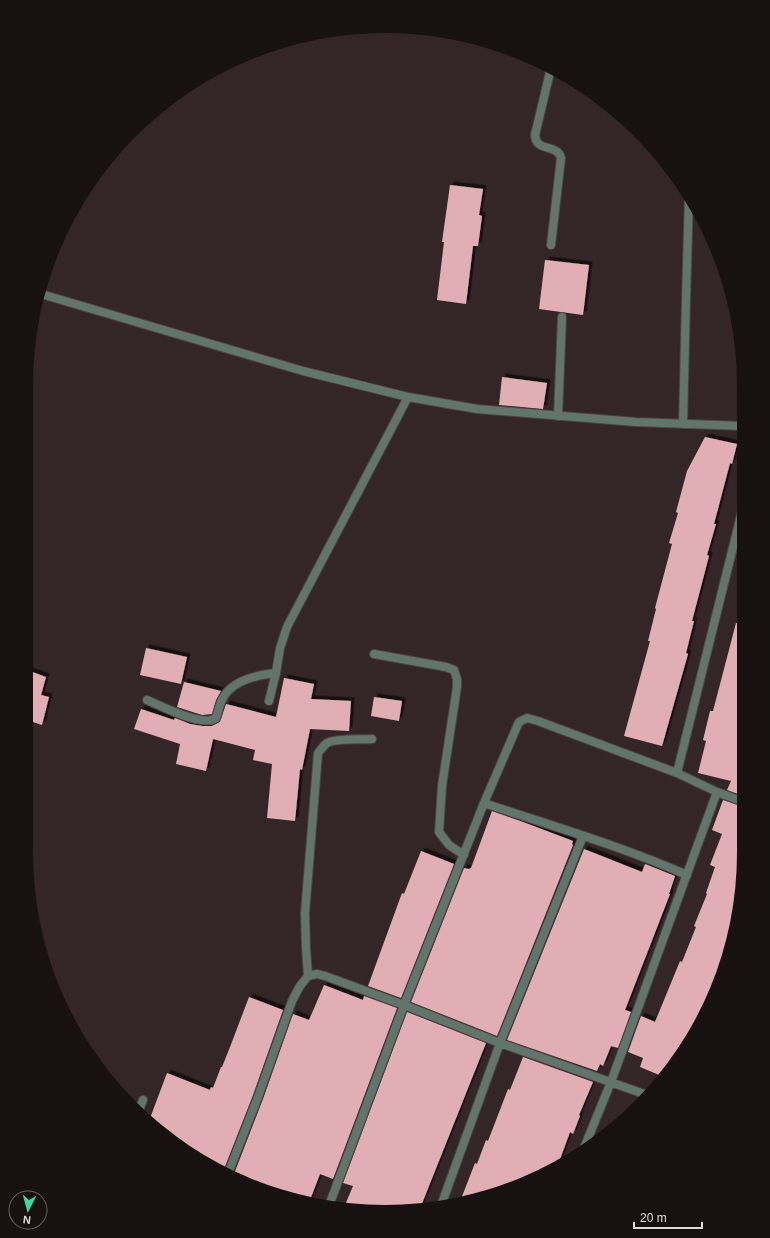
<svg xmlns="http://www.w3.org/2000/svg" width="770" height="1238" viewBox="0 0 770 1238" font-family="Helvetica,sans-serif">
  <defs>
    <filter id="shadow"><feDropShadow dx="3.5" dy="-3.5" stdDeviation="0" flood-color="#0009"/></filter>
  </defs>
  <rect width="100%" height="100%" fill="#342628"/>
  <path fill="#e2aeb6" filter="url(#shadow)" d="M450 185 483 189 479 215 482 216 478 246H473L466 304 437 300 444 242H442Z
    M545 260 589 265 583 315 539 309Z
    M502 377 547 383 543 409 499 405Z
    M705 437 737 444 732 464 730 463 714 524H716L707 555 709 556 692 621H694L686 653 688 654 662 746 624 736 650 641H648L656 609 655 608 672 544 669 543 678 513 676 512 687 471Z
    M736 623 742 624 741 795 727 790 731 781 698 773 706 741 703 740 710 711H713Z
    M146 648 187 657 181 684 140 675Z
    M27 670 46 677 41 695 49 697 42 725 33 722 32 726 27 725Z
    M284 678 314 684 311 699 351 701 349 731 310 729 302 770 300 769 295 821 267 818 272 764 253 760 255 750 213 739 206 771 176 764 180 744 134 729 141 709 174 720 175 718 190 724 202 726H212L220 722 226 704 276 717Z
    M184 682 221 691 216 700 212 714 202 715 177 707Z
    M374 697 402 701 399 721 371 716Z
    M723 800 741 806V900L717 990 670 1071 664 1077 640 1067 643 1058 628 1052 641 1016 655 1022 680 961 682 962 696 927 694 926 707 894 706 893 715 867 710 865 722 834 712 830Z
    M492 811 523 822 573 841 572 844 573 845 497 1036 411 1002 464 868 469 869 471 868Z
    M584 849 642 872 645 864 675 876 669 894H670L625 1010 631 1012 618 1048 611 1046 603 1066 600 1064 597 1071 507 1040Z
    M421 851 454 864 401 998 368 986 402 893 404 894Z
    M324 985 363 1000 364 996 397 1008 333 1179 320 1174 310 1200 270 1193 234 1174 263 1099 293 1014 309 1020Z
    M249 997 283 1010 253 1095 224 1169 167 1138 149 1121 167 1073 210 1090 211 1087 213 1088 221 1067H222L230 1047Z
    M407 1012 486 1043 421 1206 385 1212 345 1205 353 1186 343 1183Z
    M523 1057 593 1082 579 1115 580 1116 573 1134 570 1132 559 1162 500 1193 461 1199 475 1163 477 1164 486 1140 488 1141 508 1089 510 1090Z"/>
  <g fill="none" stroke-linecap="round" stroke-linejoin="round">
    <g stroke="#504244" stroke-width="10">
      <path id="street" d="M551 245 561 158C557 143 536 153 535 135L551 68
        M41 294 303 371 408 397 477 409 636 422 743 426
        M558 416 562 317
        M683 424 686 299 689 196
        M374 654 446 667 454 670 457 679V687L442 786 439 832 449 845 464 855
        M147 700C161 706 203 728 216 718 218 712 219 706 222 700 231 680 257 675 276 673
        M269 701 276 673 280 648 287 627 408 397
        M677 773 743 507
        M484 803C552 826 621 846 687 875
        M308 976 306 948 305 913 318 753C321 750 323 746 327 743 337 738 360 740 372 739
        M139 1110 143 1100
        M584 1148 611 1082 717 792
        M229 1171 258 1097 292 1001 300 986 308 976 317 974 325 976 404 1005 500 1043 647 1095
        M330 1203 404 1005 484 803 519 722 527 718 538 721 677 773 717 792 741 801
        M442 1203 500 1043 583 836"/>
    </g>
    <use href="#street" stroke="#61756c" stroke-width="8"/>
  </g>
  <path d="M0 0H770V1238H0ZM385 33H385A352 352 0 0 1 737 385V853A352 352 0 0 1 385 1205H385A352 352 0 0 1 33 853V385A352 352 0 0 1 385 33Z" fill="#171112" fill-rule="evenodd"/>
  <g transform="translate(28 1210) rotate(186)"><circle r="19" fill="#171112" stroke="#686162"/>
  <path d="M0-3L7 15L0 10L-7 15Z" fill="#3fd4a2"/>
  <text y="-6" font-size="11" font-weight="bold" text-anchor="middle" fill="#e1d8d9">N</text>
  </g>
  <path d="M634 1222v6h68v-6" fill="none" stroke="#e1d8d9" stroke-width="2"/>
  <text x="640" y="1222" font-size="12" fill="#e1d8d9" stroke="#171112" stroke-width="3" paint-order="stroke">20 m</text>
</svg>
